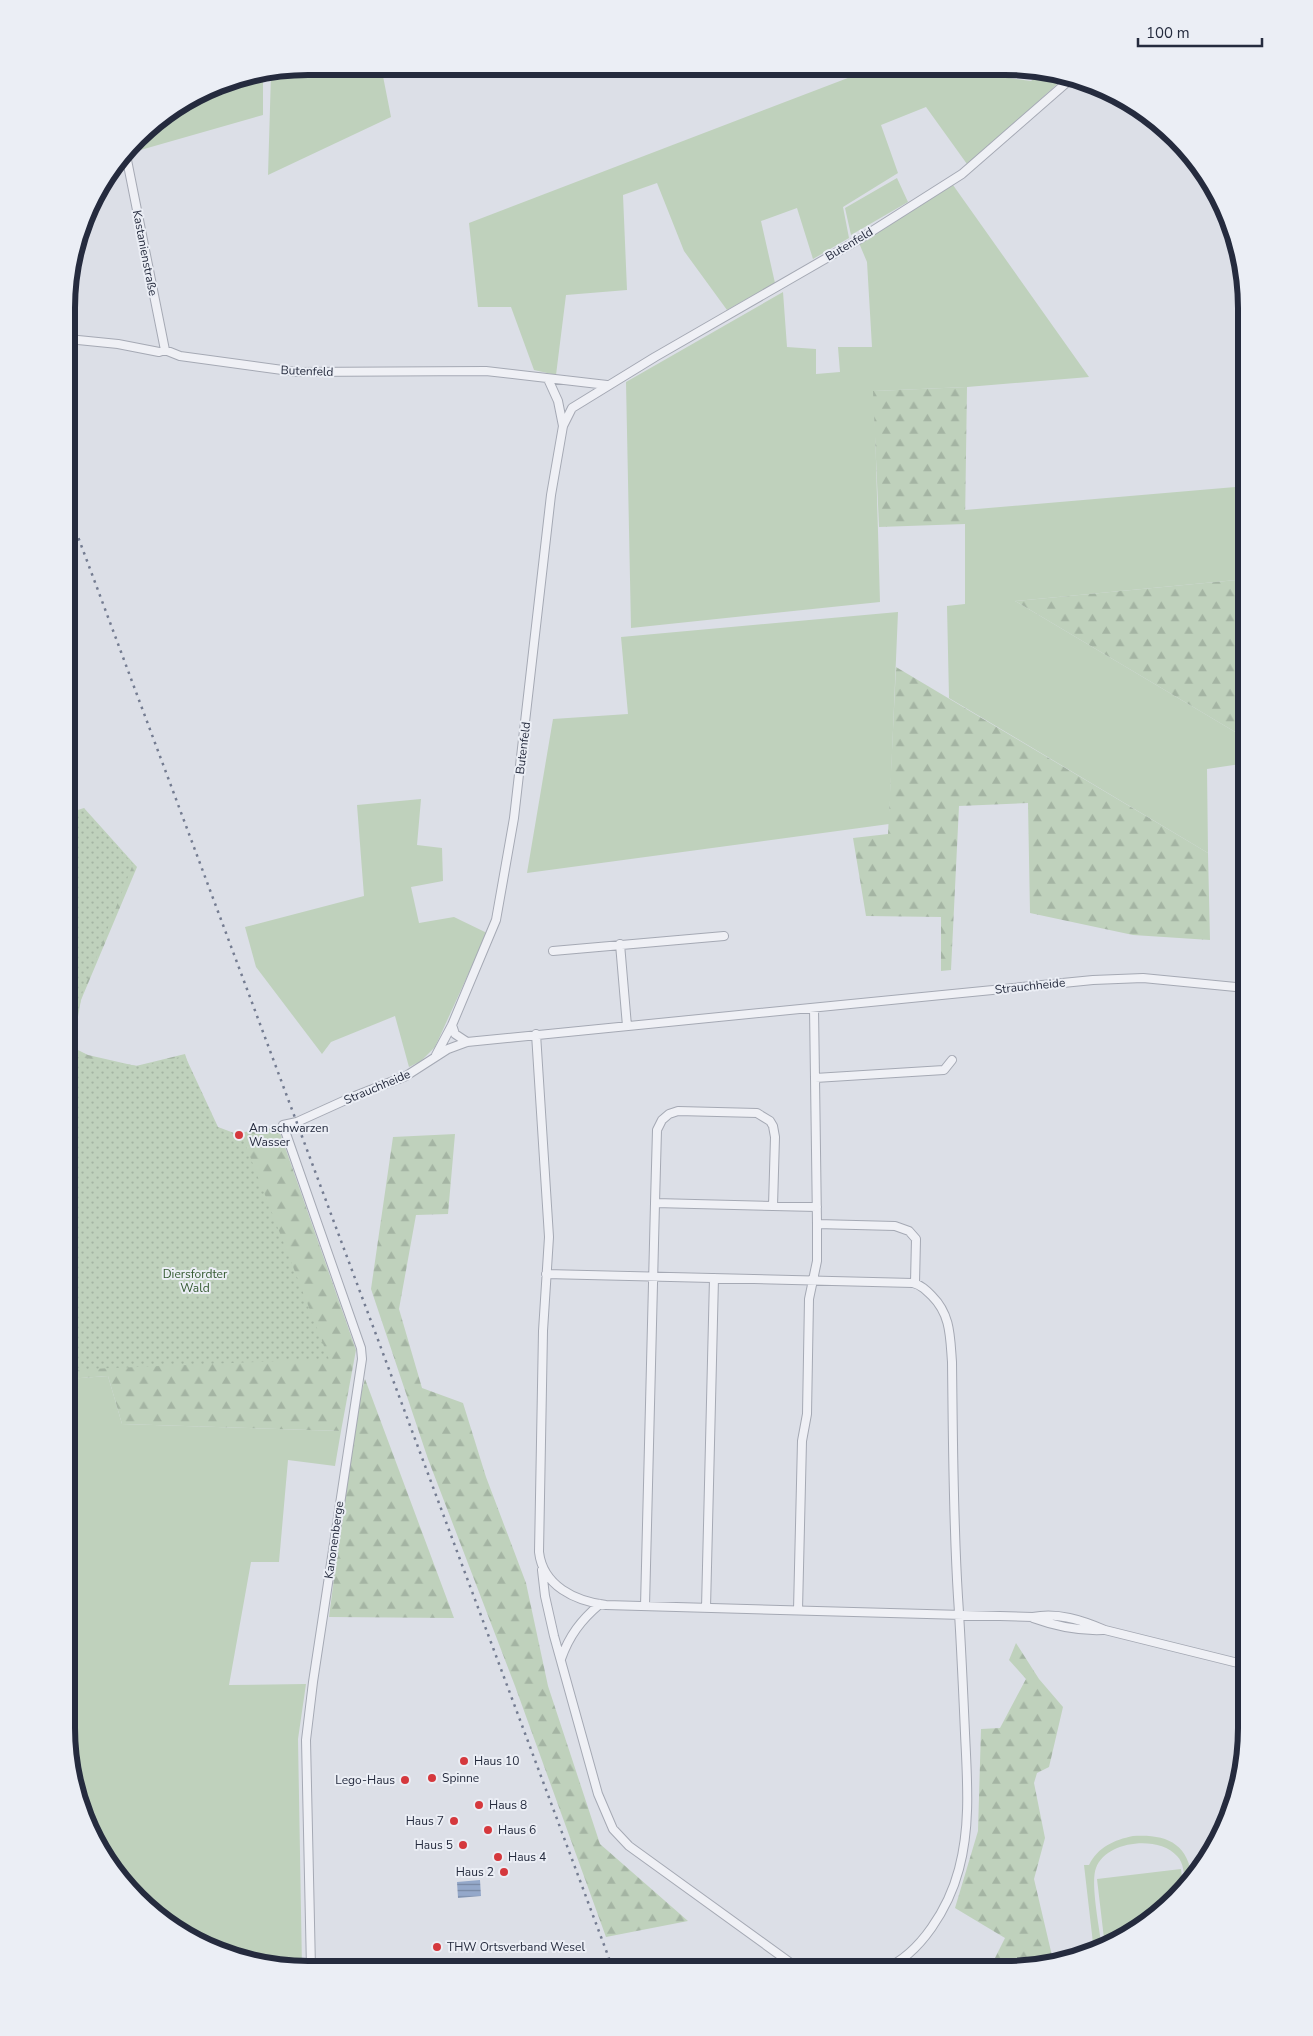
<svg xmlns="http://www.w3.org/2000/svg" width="1313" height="2036" viewBox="0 0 1313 2036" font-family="'Nunito Sans',sans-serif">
  <defs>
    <pattern id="forest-firs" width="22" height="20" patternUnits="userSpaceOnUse" patternTransform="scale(1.25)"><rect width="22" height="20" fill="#bfd1bc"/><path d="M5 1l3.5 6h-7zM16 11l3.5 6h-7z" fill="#a4b4a3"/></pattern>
    <pattern id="park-dots" width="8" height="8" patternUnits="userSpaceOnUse" patternTransform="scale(1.25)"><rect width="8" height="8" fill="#bfd1bc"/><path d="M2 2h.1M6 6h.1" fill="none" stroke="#a4b4a3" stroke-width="1.8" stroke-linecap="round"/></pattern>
    <pattern id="water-rules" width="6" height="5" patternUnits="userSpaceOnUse" patternTransform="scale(1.25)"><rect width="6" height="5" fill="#94a8ca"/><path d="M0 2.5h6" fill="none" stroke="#7989a5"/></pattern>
  </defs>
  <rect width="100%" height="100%" fill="#dcdfe7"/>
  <path fill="#bfd1bc" d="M308 66H381L391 117 268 175 271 74Z
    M874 68H935L1031 81 1044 70 1066 76 987 148 967 164 926 107 881 125 898 173 843 207 849 238 813 259 797 208 761 221 775 283 727 310 684 251 657 183 623 195 627 290 566 295 556 375 534 370 511 307H478L469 223Z
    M263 75V115L130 153 129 151 148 126 215 85Z
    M897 178 908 202 851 235 845 208Z
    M953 185 1089 377 967 387 874 391 880 602 631 628 626 382 783 292 787 347 816 349V374L840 372 838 347H872L867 262 859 243Z
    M1247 486V579L1015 601 1247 739V763L1207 769 1208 853 949 698 947 606 965 604V510Z
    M898 612 889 824 527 873 553 719 628 714 621 637Z
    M421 799 417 845 442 848 443 881 411 887 419 923 454 917 487 933 435 1047 421 1061 409 1067 395 1016 331 1042 322 1054 256 967 245 927 364 896 357 805Z
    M108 1376 122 1424 341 1431 335 1466 288 1460 279 1562H251L229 1685 306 1684 298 1739 302 1968H276L216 1951 161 1920 116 1876 85 1821 66 1728 67 1379Z
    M1133 1836C1166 1834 1188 1843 1192 1878L1185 1885C1184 1875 1184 1863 1177 1856 1158 1835 1106 1841 1096 1868 1090 1883 1100 1931 1102 1949L1094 1952 1084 1865H1089C1098 1847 1114 1840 1133 1836Z
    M1181 1869 1183 1887 1153 1920 1105 1947 1097 1879Z"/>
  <path fill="url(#forest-firs)" d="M967 387 965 524 879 527 873 391Z
    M1247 579V739L1015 601Z
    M896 667 1208 853 1210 940 1133 935 1030 913 1028 803 959 806 951 970 941 971V917L866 916 853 838 888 834Z
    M84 808 137 867 81 1000 72 1034 78 1050 88 1055 136 1066 185 1054 212 1137 278 1127 356 1350 341 1431 122 1424 108 1376 67 1379 68 813Z
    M455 1134 448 1214 416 1215 399 1309 422 1388 463 1403 486 1477 526 1583 548 1686 600 1844 688 1921 606 1937 515 1686 428 1459 371 1289 393 1137Z
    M365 1379 454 1618 329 1617 355 1417Z
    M1016 1643 1039 1679 1063 1707 1049 1767 1037 1773 1034 1783 1045 1838 1034 1879 1053 1960 1006 1970H989L1005 1938 955 1908 978 1831 981 1729 1000 1728 1026 1679 1009 1660Z"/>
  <path fill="url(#park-dots)" d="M84 810 133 864 82 994 71 1056 138 1066 185 1056 218 1127 242 1136 329 1359 67 1370 68 815Z"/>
  <path fill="url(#water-rules)" d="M480 1880 481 1896 458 1898 457 1882Z"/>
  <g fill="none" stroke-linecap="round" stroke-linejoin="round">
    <g stroke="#a5a9b4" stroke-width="10">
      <path id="minor" d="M126 155 165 350
        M68 339 118 344 159 352 165 350 180 356 297 372 486 371 607 385
        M548 379 558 401 563 426
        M620 944 627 1026
        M553 951 724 936
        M814 1008 815 1078 944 1070 952 1060
        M452 1025 455 1034 467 1042
        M536 1034 549 1237 543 1331 539 1552C543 1586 575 1601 606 1605L1033 1617C1057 1612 1082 1620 1105 1630L1246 1665
        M436 1055 452 1025 496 920 514 818 551 495 563 426 572 408 655 357 858 240 962 174 1072 78
        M815 1078 817 1224
        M655 1203 657 1130 662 1120 669 1114 678 1111 757 1113 770 1121 773 1126 775 1137 773 1206
        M546 1274 913 1283C921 1285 926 1290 932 1296 951 1315 950 1337 952 1362 953 1440 953 1519 958 1597 961 1642 963 1688 965 1733 967 1778 971 1825 959 1869 949 1907 921 1954 884 1969
        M542 1570 545 1596 554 1636 598 1794 613 1829 629 1846 799 1969
        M645 1606 655 1203 817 1207
        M706 1608 714 1278
        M798 1610 802 1441 807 1414 809 1299 817 1261V1224L895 1226 909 1231 916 1239 915 1283
        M1033 1618C1055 1626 1080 1631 1103 1630
        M561 1659C569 1636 581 1620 600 1604
        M311 1968 306 1740 313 1682 362 1359 361 1348 283 1125 297 1122 350 1098 406 1076 448 1049 467 1042 1093 980 1143 978 1246 988"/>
    </g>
    <use href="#minor" stroke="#eff0f5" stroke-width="8"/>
    <path stroke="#747c91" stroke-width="2.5" stroke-dasharray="2.5 5" stroke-linecap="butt" d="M68 510 613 1969"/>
  </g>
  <g fill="#d5383d" stroke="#ebeef5" stroke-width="2">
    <circle cx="239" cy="1135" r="5"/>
    <circle cx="464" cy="1761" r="5"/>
    <circle cx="432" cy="1778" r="5"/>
    <circle cx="405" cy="1780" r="5"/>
    <circle cx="479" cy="1805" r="5"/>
    <circle cx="454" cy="1821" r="5"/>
    <circle cx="488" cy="1830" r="5"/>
    <circle cx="463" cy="1845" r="5"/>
    <circle cx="498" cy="1857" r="5"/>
    <circle cx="504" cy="1872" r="5"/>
    <circle cx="437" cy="1947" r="5"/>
  </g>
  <g text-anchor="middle" stroke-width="4" stroke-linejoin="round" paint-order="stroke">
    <g font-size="12" fill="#252b3e" stroke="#ebeef5">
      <text transform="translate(849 244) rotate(-31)" y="4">Butenfeld</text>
      <text transform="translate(145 253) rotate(79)" y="4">Kastanienstraße</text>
      <text transform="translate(307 371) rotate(2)" y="4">Butenfeld</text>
      <text transform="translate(523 748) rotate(-83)" y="4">Butenfeld</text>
      <text transform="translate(1030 986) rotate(-6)" y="4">Strauchheide</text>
      <text transform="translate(377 1087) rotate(-23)" y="4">Strauchheide</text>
      <text transform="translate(334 1540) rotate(-82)" y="4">Kanonenberge</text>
    </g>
    <g font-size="12" fill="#252b3e" stroke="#ebeef5" text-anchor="start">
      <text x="249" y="1132">Am schwarzen<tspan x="249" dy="14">Wasser</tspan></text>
      <text x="474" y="1765">Haus 10</text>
      <text x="442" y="1782">Spinne</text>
      <text x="395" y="1784" text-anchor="end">Lego-Haus</text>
      <text x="489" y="1809">Haus 8</text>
      <text x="444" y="1825" text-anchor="end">Haus 7</text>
      <text x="498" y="1834">Haus 6</text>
      <text x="453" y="1849" text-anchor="end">Haus 5</text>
      <text x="508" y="1861">Haus 4</text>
      <text x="494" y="1876" text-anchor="end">Haus 2</text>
      <text x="447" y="1951">THW Ortsverband Wesel</text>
    </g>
    <g font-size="12" fill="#345a31" stroke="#ebeef5">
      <text x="195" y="1278">Diersfordter<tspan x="195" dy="14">Wald</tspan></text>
    </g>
  </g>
  <path d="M0 0H1313V2036H0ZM308 75H1005A233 233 0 0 1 1238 308V1728A233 233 0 0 1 1005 1961H308A233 233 0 0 1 75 1728V308A233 233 0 0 1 308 75Z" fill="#ebeef5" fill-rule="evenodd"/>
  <path fill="none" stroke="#252b3e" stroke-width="6" d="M308 75H1005A233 233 0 0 1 1238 308V1728A233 233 0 0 1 1005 1961H308A233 233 0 0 1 75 1728V308A233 233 0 0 1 308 75Z"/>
  <path d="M1138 38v8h124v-8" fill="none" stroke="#252b3e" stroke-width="2.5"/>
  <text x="1146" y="38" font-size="15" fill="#252b3e" stroke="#ebeef5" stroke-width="4" paint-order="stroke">100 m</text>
</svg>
